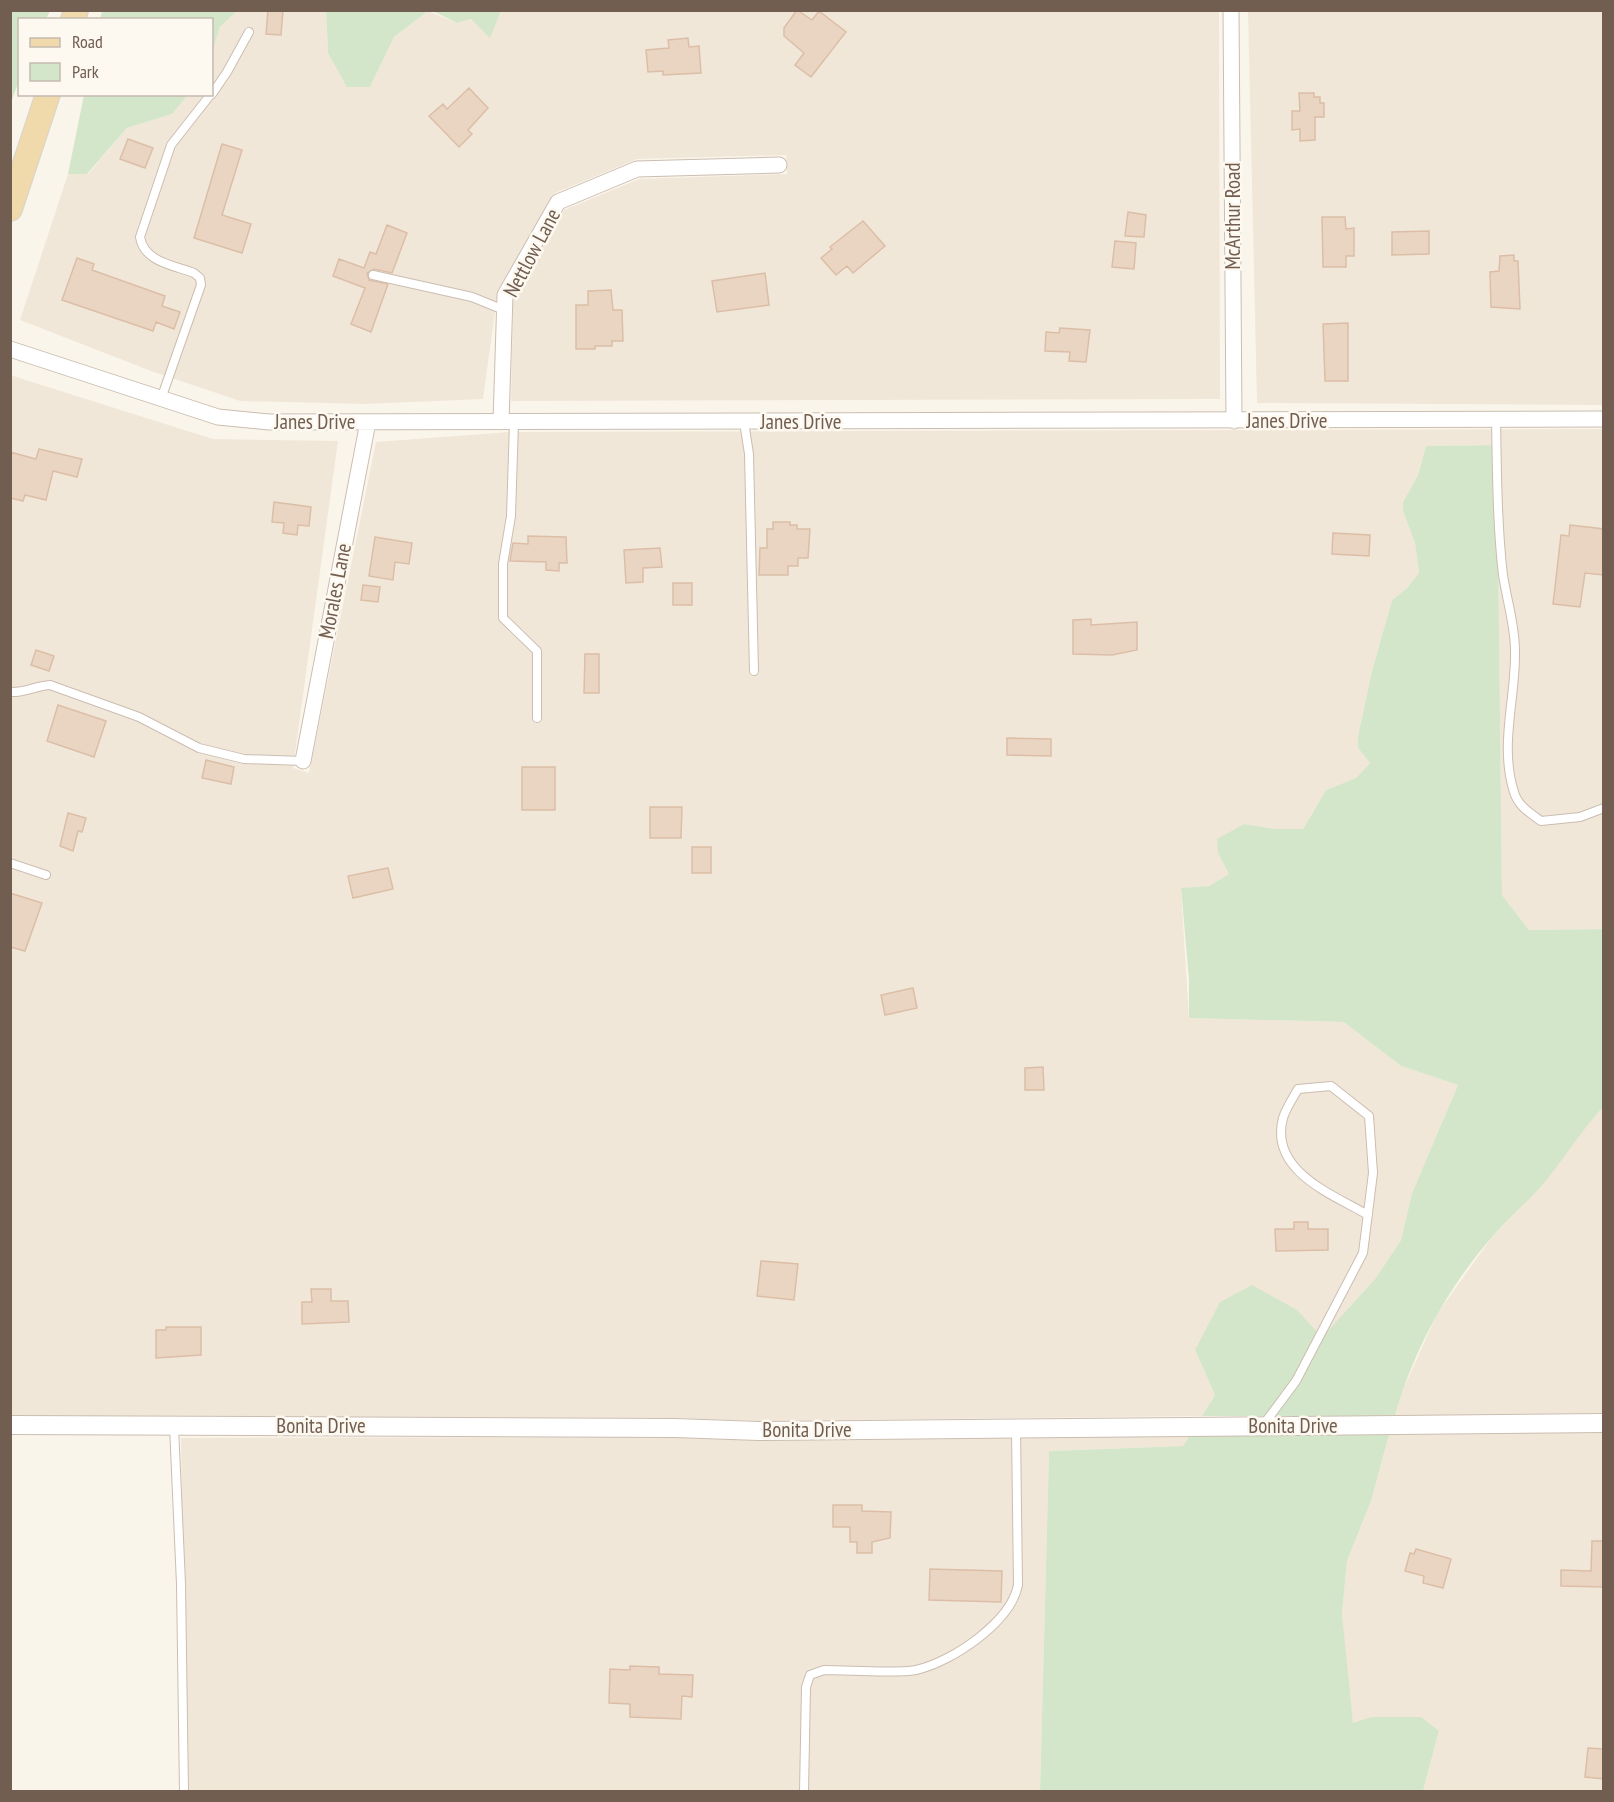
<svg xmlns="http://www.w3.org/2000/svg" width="1614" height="1802" viewBox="0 0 1614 1802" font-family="'PT Sans Narrow',sans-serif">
  <rect width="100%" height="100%" fill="#faf5ea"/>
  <path fill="#f1e7d9" d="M501 10 1219 11 1220 399 511 401 513 298 564 210 639 179 787 174 786 155 637 159 555 193 498 290 483 399 364 404 240 401 151 371 20 320 68 174H88L127 128 172 114 188 95 212 94V52L220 27 237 11H326L328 53 370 87 394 37 428 11 457 23 471 19 490 37Z
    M1248 11H1603V405L1257 403Z
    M10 375 213 439 338 441 293 768 309 773 376 442 509 432 1603 429V929L1529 930 1502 895 1497 445 1426 446 1418 475 1403 502V511L1415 543 1419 573 1407 588 1392 600 1372 671 1358 736V748L1370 763 1356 778 1326 790 1303 829H1276L1244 824 1218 853 1230 874 1209 886 1181 889 1189 1018 1345 1022 1401 1066 1458 1085 1412 1193 1401 1240 1375 1279 1321 1338 1195 1350 1215 1395 1202 1416 760 1421 675 1418 11 1416Z
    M1603 1107V1413L1395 1416 1402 1392 1437 1314 1492 1237 1539 1189 1588 1123Z
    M1603 1432V1791H1423L1439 1731 1353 1724 1346 1670 1342 1614 1347 1561 1371 1501 1389 1435Z
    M1190 1435 1183 1446 1049 1451 1040 1792 186 1791 181 1438 675 1437 760 1440Z"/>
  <path fill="#d4e6ca" d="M11 10 50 11 46 19 20 20 19 81 11 102Z
    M102 11V10L237 11 220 27 212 52V20L100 19Z
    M326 11V10L428 11 394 37 370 87H347L328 53Z
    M433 11H501L490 38 471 19 457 23Z
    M84 95V94L188 95 172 114 127 128 87 174H68Z
    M1497 445 1502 895 1529 930 1603 929V1107C1579 1133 1561 1164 1538 1190 1523 1206 1507 1220 1493 1236 1448 1287 1413 1351 1395 1416H1202L1215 1395 1195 1350 1220 1302 1252 1285 1297 1310 1322 1337 1375 1279 1401 1240 1412 1193 1458 1085 1401 1066 1344 1022 1189 1018V980L1181 888 1209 886 1229 874 1218 853 1217 839 1244 824 1276 829H1303L1326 790 1356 778 1370 763 1358 748V736L1372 671 1392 600 1407 588 1419 573 1415 543 1403 511V502L1418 475 1426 446Z
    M1190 1435H1389L1371 1501 1347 1561 1342 1614 1353 1723 1371 1717H1421L1439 1731 1423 1791 1040 1792 1049 1451 1183 1446Z"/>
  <path fill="#ead5c3" stroke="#dcbea7" stroke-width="1.5" d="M268 10H283L281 35 266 34Z
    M797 10 812 20 819 11 846 32 811 77 795 65 804 53 784 36V28Z
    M688 38 689 47 699 46 701 73 663 75V71L648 72 646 50 669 48 668 40Z
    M469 88 488 108 468 130 472 134 459 147 429 116 443 104 447 109Z
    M1299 93H1314V97H1320V103H1324V117H1315V140L1300 141V129L1292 130V111H1300Z
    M128 139 153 148 145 168 120 159Z
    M222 144 242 150 222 215 251 224 242 253 194 238Z
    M1128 212 1146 215 1144 237 1125 236Z
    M1322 217H1345L1346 229 1354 228V256H1346V267H1323Z
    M863 221 885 246 853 273 847 266 836 275 821 258 832 249 830 247Z
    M387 225 407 233 392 273 374 269 367 273 369 280 388 284 371 332 351 324 365 288 333 276 339 259 364 268 370 252 376 254Z
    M1429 231V254L1392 255V232Z
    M1115 241 1136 243 1134 269 1112 267Z
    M1514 255V261H1518L1520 309 1491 307 1490 272 1499 271 1500 256Z
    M77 258 94 264 92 270 165 296 162 306 180 312 174 329 156 322 153 331 62 300Z
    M765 273 769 305 717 312 712 281Z
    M611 290 613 310H622L623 341H612V346H595V349H576V305H588V291Z
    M1348 323V381H1325L1323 324Z
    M1060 328 1090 330 1086 362 1069 361 1070 352 1045 351 1046 332 1059 333Z
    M39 449 82 459 77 477 53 471 46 500 25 495 23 501 10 498V452L36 459Z
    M274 502 311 507 309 526 298 525 297 535 283 533 284 523 272 522Z
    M773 522H790V525H797V529H810L808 558H798V566H788V575H759L760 548H767V529H773Z
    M1570 525 1604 529 1603 575 1585 573 1580 607 1553 604 1561 535 1569 536Z
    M1333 533 1370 535 1369 556 1332 554Z
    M528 536 566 537 567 563H559V571L546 570V562L510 561 513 543 528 544Z
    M375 537 412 543 409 564 395 562 393 580 369 576Z
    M660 548 662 567 643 568V582L626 583 624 550Z
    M673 583H692V605H673Z
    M363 585 380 587 378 602 361 600Z
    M1091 619V625L1137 622V650L1112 655 1073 654V620Z
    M36 650 54 656 49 671 31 665Z
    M585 654H599V693H584Z
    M58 705 106 721 94 757 47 741Z
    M1007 738 1051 739V756L1007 755Z
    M206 760 234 767 231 784 202 778Z
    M522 767H555V810H522Z
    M650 807H682L681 838H650Z
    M68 813 86 818 82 832 78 831 73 851 60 846Z
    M692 847H711V873H692Z
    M388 868 393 889 353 898 348 876Z
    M10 893 42 903 25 951 10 947Z
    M913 988 917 1008 885 1015 881 995Z
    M1043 1067 1044 1090H1025V1068Z
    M1294 1222H1308V1229H1328V1250L1276 1251 1275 1229H1294Z
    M761 1261 798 1264 794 1300 757 1296Z
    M311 1289H331V1301H348L349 1322 302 1324V1302H312Z
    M166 1327H201V1355L156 1358V1330H166Z
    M833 1505H862V1511L891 1512 890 1538 872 1542V1553H857V1542H850V1527H833Z
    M1592 1541H1604V1587L1561 1586V1570L1591 1571Z
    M1416 1549 1451 1559 1443 1588 1423 1583 1424 1576 1405 1571 1410 1553 1414 1554Z
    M930 1569 1002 1571 1001 1602 929 1600Z
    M630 1666 659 1667V1674L693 1675 692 1697 682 1696 681 1719 630 1717V1704L609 1703 610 1669 630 1670Z
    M1588 1748 1604 1749V1779L1585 1777Z"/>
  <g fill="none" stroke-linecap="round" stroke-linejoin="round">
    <g stroke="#cbbdb1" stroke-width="10">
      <path id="service" d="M212 94 227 72 249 32
        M373 275 472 297 504 310
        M161 399 201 285 200 278 194 273C173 265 144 262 140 237L171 145 211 94
        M1496 420C1497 471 1497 524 1503 575 1507 601 1515 625 1515 651 1516 698 1499 745 1514 792 1518 806 1530 813 1541 821L1580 817 1604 808
        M514 422 511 516 503 564V618L537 651V718
        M744 422 749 454 754 671
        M10 692C25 693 35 686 50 685L139 717 199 748 244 759 303 761
        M10 863 46 875
        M1264 1424 1296 1381 1363 1253 1373 1173 1369 1116 1331 1086 1298 1089C1293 1098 1286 1108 1283 1118 1269 1171 1332 1194 1368 1215
        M174 1426 181 1584 184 1792
        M804 1792 806 1687 810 1675 824 1670C849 1670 894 1674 916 1670 952 1662 1011 1622 1018 1585L1016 1429"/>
    </g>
    <g stroke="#cbbdb1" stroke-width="17">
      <path id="minor" d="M1231 10 1234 421
        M10 349 218 417 269 422 1604 419
        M501 422 505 295 558 202 637 169 779 165
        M303 761 368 422"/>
    </g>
    <g stroke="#cbbdb1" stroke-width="20">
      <path id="tertiary" d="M10 1425 675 1428 759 1431 1604 1423"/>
    </g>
    <g stroke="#d7d2ce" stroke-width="26">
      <path id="primary" d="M73 20 76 10
        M10 209 48 94"/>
    </g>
    <use href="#service" stroke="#fff" stroke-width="8"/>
    <use href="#minor" stroke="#fff" stroke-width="15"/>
    <use href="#tertiary" stroke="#fff" stroke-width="18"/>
    <use href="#primary" stroke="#f0daab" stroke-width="24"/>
  </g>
  <g text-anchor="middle" stroke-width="5" stroke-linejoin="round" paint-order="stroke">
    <g font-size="21" fill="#715e50" stroke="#fdf8f0">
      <text transform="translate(1233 216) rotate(-90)" y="7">McArthur Road</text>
      <text transform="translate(532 253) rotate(-62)" y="7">Nettlow Lane</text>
      <text x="1287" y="428">Janes Drive</text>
      <text x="315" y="429">Janes Drive</text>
      <text x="801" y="429">Janes Drive</text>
      <text transform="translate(335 591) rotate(-79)" y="7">Morales Lane</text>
      <text x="321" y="1433">Bonita Drive</text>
      <text x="1293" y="1433">Bonita Drive</text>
      <text x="807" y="1437">Bonita Drive</text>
    </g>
  </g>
  <rect width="1614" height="1802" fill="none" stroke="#715e50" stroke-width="24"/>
  <rect x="18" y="18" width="195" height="78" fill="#fdf8f0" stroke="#c5bab0" stroke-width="1.5"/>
  <rect x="30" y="38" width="30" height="9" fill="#f0daab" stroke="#c5bab0" stroke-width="1.5"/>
  <text x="72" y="48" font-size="18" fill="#715e50">Road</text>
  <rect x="30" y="63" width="30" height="18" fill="#d4e6ca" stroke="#c5bab0" stroke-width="1.5"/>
  <text x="72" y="78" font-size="18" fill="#715e50">Park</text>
</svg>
